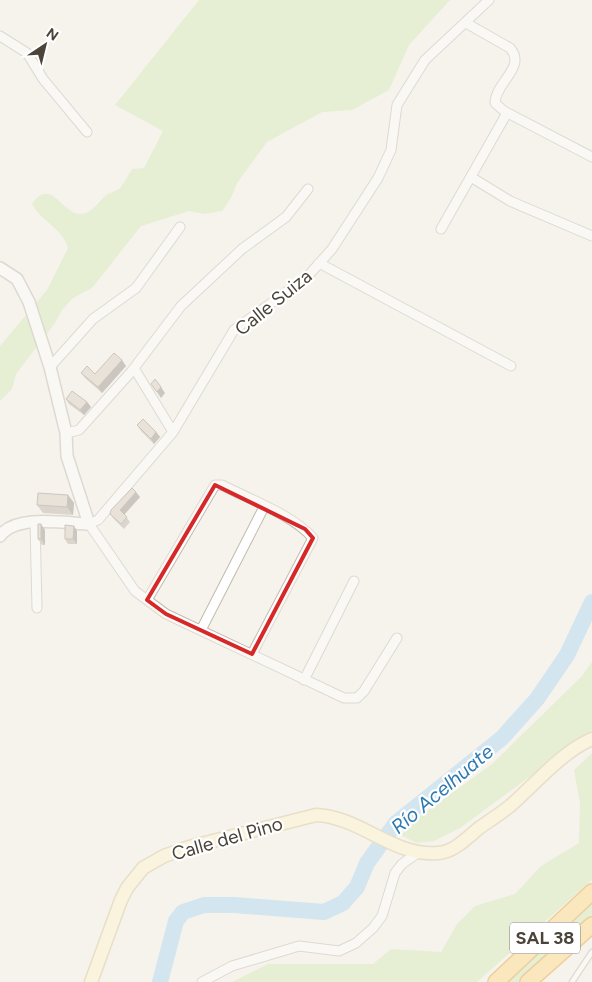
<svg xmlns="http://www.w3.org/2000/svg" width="592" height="982" viewBox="0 0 592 982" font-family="Figtree,sans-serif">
  <rect width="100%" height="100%" fill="#f6f3ec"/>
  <path fill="#d2eab5" d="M199 0H450L409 45 389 90 352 110 322 112 267 142 237 183 231 198 222 211 205 214 189 211 141 226 92 288 73 298 62 310 55 323 16 374 12 389 0 401V346L47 290 68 248C63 229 41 221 32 204 51 176 62 214 80 214 93 214 99 200 108 194 112 192 116 191 119 189 124 184 128 175 132 169L144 168 163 131 115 105Z
    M592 662V731L460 828 434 841 416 843 401 835 412 822 492 764 581 677Z
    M592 753V880L477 982H232L268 964H373L391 949 441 952 457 924 475 906 515 894 541 866 579 843 580 803 574 770Z
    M592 898V918L519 982H501Z"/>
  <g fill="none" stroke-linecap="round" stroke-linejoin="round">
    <path stroke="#a9d4f2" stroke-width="16" d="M160 982 176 921 183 912 204 905H234L324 912 343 903 357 887 367 863 396 823 502 738 537 699 567 655 592 602"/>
    <g stroke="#c2bbae" stroke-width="7">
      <path id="service" d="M572 982 592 952"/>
    </g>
    <g stroke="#c2bbae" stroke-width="11">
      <path id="minor" d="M466 23 510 48C527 67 495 83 495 103L504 111 592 157
        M0 36 27 53 43 79 87 132
        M471 177 510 201 592 236
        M441 229 507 113
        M319 263 511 366
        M50 367 93 319 136 288 180 227
        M134 368 173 432
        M66 433 79 430 131 372 181 306 242 249 286 217 308 189
        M35 522 37 608
        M147 600 215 485H222C249 499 293 515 313 538L252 654
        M201 630 264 507
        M397 638 364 691 357 698H344L166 614 135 591 89 524 98 520 173 432 234 330 307 277 332 249 378 178 391 150 397 105 425 60 489 0
        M304 680 354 581
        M202 982 232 966 299 946 339 951 356 943 373 928 382 916 395 873 402 864 419 852"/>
    </g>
    <g stroke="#c2bbae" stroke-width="14">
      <path id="tertiary" d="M0 268 17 279 29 302 50 367 66 433 67 456 89 524C64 523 16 514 0 536"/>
    </g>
    <g stroke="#d6c79b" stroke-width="15">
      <path id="secondary" d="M91 982 121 900 127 888 143 868 164 856 189 847 316 815C361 817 393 857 438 853 454 852 467 838 479 828 489 821 500 814 510 806 534 785 563 751 592 739"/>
    </g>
    <g stroke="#e0a43c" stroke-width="18">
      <path id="trunk" d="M496 982 592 892
        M528 982 592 925"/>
    </g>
    <use href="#service" stroke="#fff" stroke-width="4.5"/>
    <use href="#minor" stroke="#fff" stroke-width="9"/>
    <use href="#tertiary" stroke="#fff" stroke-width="11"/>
    <use href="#secondary" stroke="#fff3cd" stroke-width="12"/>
    <use href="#trunk" stroke="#ffd985" stroke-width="15"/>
  </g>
  <path fill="#bab2a6" d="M126 366 102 393 85 378 81 373 95 374Z
    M66 399 87 402 91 407 84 415 69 404Z
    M137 425 156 432 160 437 154 444 141 431Z
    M68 495 74 503 73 515 43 513 37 505Z
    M140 497 124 514 130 522 124 529 114 519 110 514Z
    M45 530V545H42L38 539Z
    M77 531V544H68L65 539Z"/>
  <path fill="#979187" d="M122 360 126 366 102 393 98 387Z
    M161 387 165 393 161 398 157 392Z
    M87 402 91 407 84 415 80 410Z
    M156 432 160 437 154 444 151 439Z
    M136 492 140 497 124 515 120 510Z
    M68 495 74 503 73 515 67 507Z
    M41 524 45 530V545L41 539Z
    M74 526 77 531V544L73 539Z"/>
  <path fill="#d8cfc1" stroke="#979187" d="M114 353 122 360 98 387 81 373 87 366 95 374Z
    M155 379 161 387 157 392 151 384Z
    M72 391 87 402 80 410 66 399Z
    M143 419 156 432 151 439 137 425Z
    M132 488 136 492 120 510 127 517 121 524 110 514 111 510Z
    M38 493 68 495 67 507 37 505Z
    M38 524H41V539H38Z
    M65 525 74 526 73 539H65Z"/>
  <path d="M0 0H592V982H0ZM215 485 305 529 313 538 252 654 166 614 147 600Z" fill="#f6f3ec" fill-opacity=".55" fill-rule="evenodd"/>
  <path fill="none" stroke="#d62828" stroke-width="4" stroke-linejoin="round" d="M215 485 305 529 313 538 252 654 166 614 147 600Z"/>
  <g text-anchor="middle" stroke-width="4.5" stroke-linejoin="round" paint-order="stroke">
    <rect fill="#fff" stroke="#817c74" stroke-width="1" x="510" y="922.5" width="70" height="31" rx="4"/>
    <g font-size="18" font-weight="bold" fill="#4b4439">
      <text x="545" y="944">SAL 38</text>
    </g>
    <g font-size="19" fill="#4b4439" stroke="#fff">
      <text transform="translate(273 302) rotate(-39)" y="7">Calle Suiza</text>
      <text transform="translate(227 838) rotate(-16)" y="7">Calle del Pino</text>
    </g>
    <g font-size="20" font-style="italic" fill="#2e7ab2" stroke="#fff">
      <text transform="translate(442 789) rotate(-40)" y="7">Río Acelhuate</text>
    </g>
  </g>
  <g transform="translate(45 45) rotate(35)" stroke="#ffffff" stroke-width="4" paint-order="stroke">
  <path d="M0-4L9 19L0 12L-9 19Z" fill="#4b4439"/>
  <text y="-8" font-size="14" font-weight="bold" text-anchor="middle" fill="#4b4439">N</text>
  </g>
</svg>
